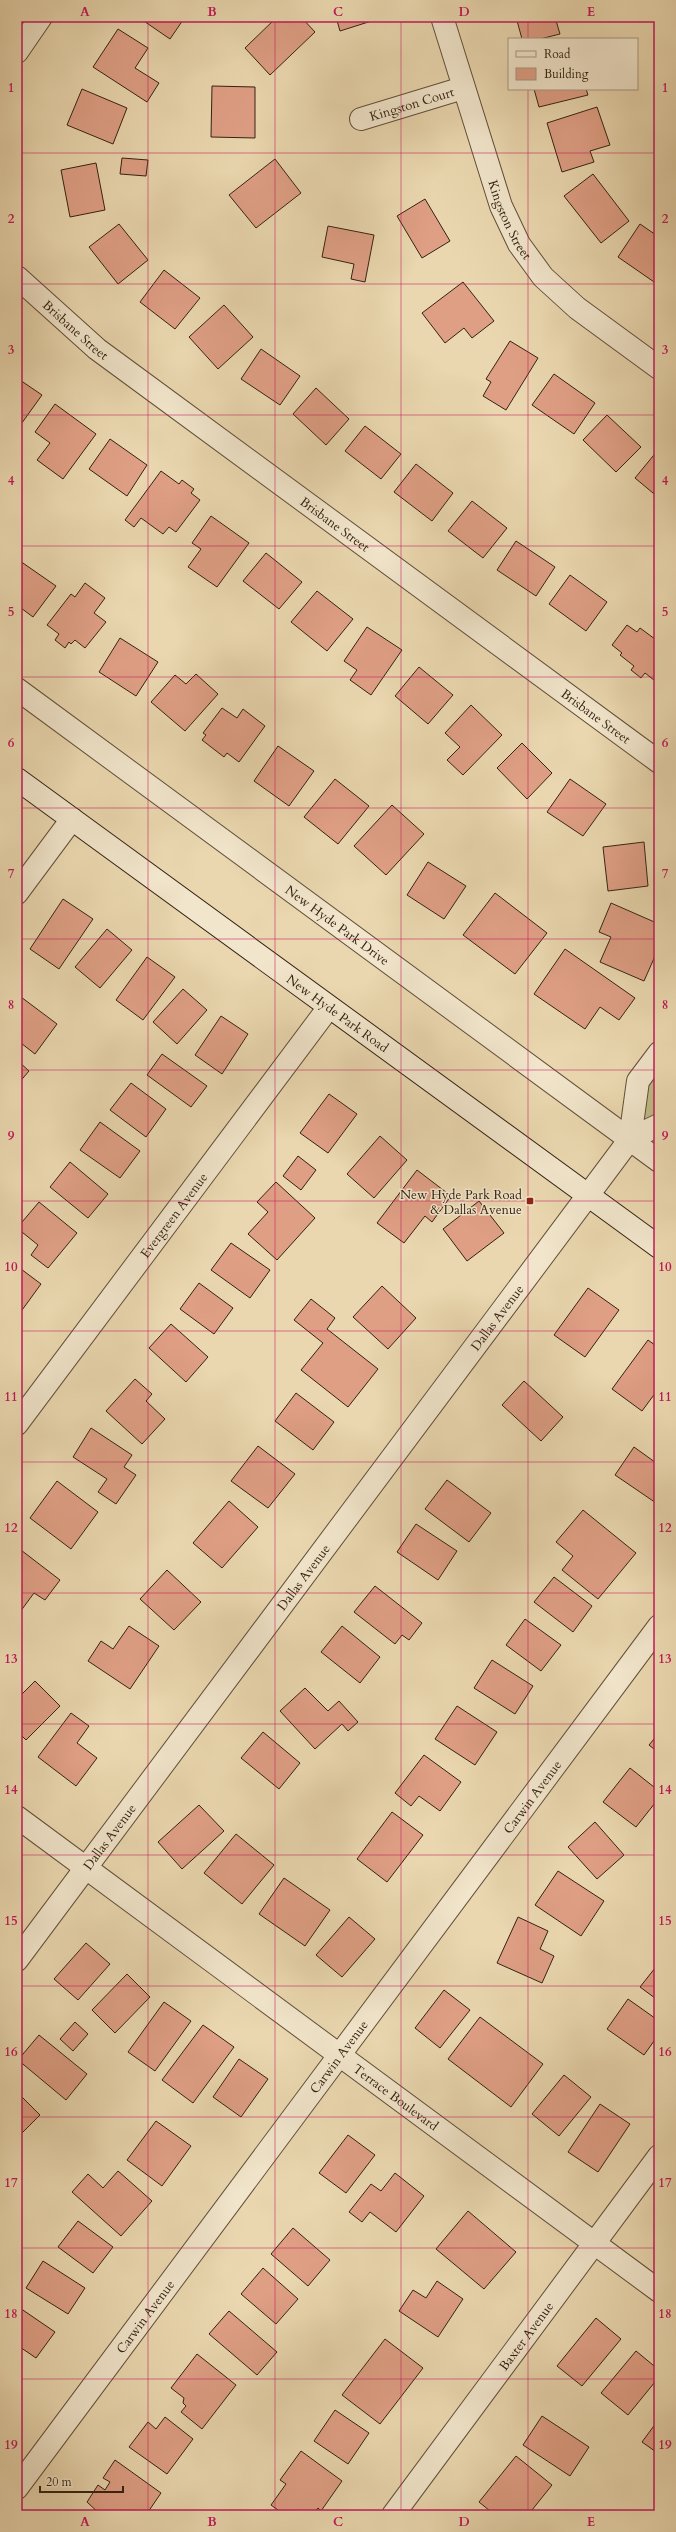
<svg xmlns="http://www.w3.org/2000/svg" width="676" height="2532" viewBox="0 0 676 2532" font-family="Cardo,serif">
  <rect width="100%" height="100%" fill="#ead7af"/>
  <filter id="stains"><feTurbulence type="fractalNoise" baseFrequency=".005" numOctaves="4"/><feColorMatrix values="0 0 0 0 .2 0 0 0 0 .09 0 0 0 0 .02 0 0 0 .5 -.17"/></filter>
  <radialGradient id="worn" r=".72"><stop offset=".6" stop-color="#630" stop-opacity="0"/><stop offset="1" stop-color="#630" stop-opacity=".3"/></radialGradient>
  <path fill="#bdbc86" stroke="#786f4c" d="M659 1060V1119L635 1132 640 1085Z"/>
  <path fill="#df9f85" stroke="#342212" d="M138 17H180L183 20 170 39Z
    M277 17H301L315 32 270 75 245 48Z
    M336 17H381V18L340 31Z
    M516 17H555L560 34 540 39H522Z
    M118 29 148 48 135 68 159 83 147 102 93 67Z
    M212 86 255 87V138L211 137Z
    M82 89 127 108 113 144 67 125Z
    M534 89H586L588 95 539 107Z
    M597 107 610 145 590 151 594 162 562 172 547 123Z
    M122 158 148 160 146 176 120 174Z
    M275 159 301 193 256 228 229 195Z
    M96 163 105 210 70 217 61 170Z
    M593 174 629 221 601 243 564 196Z
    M425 199 450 241 422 258 397 216Z
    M119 224 148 260 118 284 89 247Z
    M640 224 659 237 657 284 618 257Z
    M328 226 374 235 365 282 351 279 354 264 322 257Z
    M164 270 200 298 175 329 140 302Z
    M463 282 494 321 472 338 464 328 445 343 422 313Z
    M224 305 253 337 218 369 189 337Z
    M510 341 538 358 506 410 483 396 491 382 486 379Z
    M261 349 300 376 280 405 241 379Z
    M554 374 595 403 574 434 532 405Z
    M17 378 42 395 19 427 17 426Z
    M316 388 349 419 326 445 293 414Z
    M55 404 96 434 63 479 37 460 50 443 35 432Z
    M607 415 641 447 616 472 583 440Z
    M365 426 401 454 381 479 345 451Z
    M110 439 147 465 127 496 89 469Z
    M658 450H659V498L635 478Z
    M416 464 453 493 432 521 394 492Z
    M161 471 179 484 182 480 194 489 191 493 200 500 176 532 169 527 163 534 141 518 134 527 125 520Z
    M472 501 507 528 483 558 448 531Z
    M211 516 249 543 217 587 188 567 201 549 192 543Z
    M516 541 555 567 536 596 497 570Z
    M266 553 302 582 279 609 243 581Z
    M20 561 56 586 33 617 17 605V564Z
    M570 575 607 602 586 631 549 604Z
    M85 583 105 598 94 613 106 622 85 648 75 640 71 644 69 642 65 648 55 640 59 634 47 625 71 594 75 597Z
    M317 591 353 619 327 651 291 622Z
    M627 625 637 632 640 628 659 642V684L645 673 641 678 631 670 634 666 620 655 622 653 612 645Z
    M367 627 402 650 371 695 350 680 357 670 344 661Z
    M120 638 158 662 136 696 99 672Z
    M419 667 453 695 428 724 395 696Z
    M196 674 218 694 185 731 151 702 175 675 186 684Z
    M471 705 502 735 463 775 447 760 460 747 445 733Z
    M222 708 237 718 243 709 265 726 239 762 227 753 224 757 202 740 206 735 203 733Z
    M522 743 552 773 527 799 497 768Z
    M278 746 314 771 289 806 254 781Z
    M335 779 369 806 338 844 304 817Z
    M570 779 606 804 583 836 547 812Z
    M392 805 424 834 386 875 354 846Z
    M644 842 648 886 608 891 603 847Z
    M428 862 466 886 444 919 407 895Z
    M495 893 547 933 515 974 463 935Z
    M63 899 93 919 59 969 30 949Z
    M611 903 659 924V947L644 981 600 962 611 937 599 932Z
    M107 929 132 950 100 988 75 967Z
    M565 949 635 998 619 1020 600 1007 585 1029 534 994Z
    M147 957 175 977 143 1020 116 1000Z
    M183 989 207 1010 177 1044 153 1022Z
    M17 994 57 1024 35 1054 17 1040Z
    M221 1016 248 1034 222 1074 195 1055Z
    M162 1054 207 1086 191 1107 147 1075Z
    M17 1060 29 1071 17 1085Z
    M131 1083 166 1109 146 1137 110 1110Z
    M329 1094 357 1114 328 1153 300 1133Z
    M100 1122 140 1151 120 1178 80 1150Z
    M380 1136 407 1160 374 1198 347 1174Z
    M298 1156 316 1170 301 1190 283 1176Z
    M70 1162 108 1194 88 1218 50 1187Z
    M417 1170 451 1196 432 1222 425 1216 404 1243 377 1223Z
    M276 1182 315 1218 277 1260 248 1234 268 1212 257 1202Z
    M479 1201 504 1233 467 1261 443 1229Z
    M39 1202 77 1233 48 1268 31 1255 38 1245 17 1228Z
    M231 1243 270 1270 250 1298 211 1270Z
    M17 1266 41 1284 17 1317Z
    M199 1283 233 1308 214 1334 180 1309Z
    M382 1286 416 1318 388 1349 353 1317Z
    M588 1288 619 1310 585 1357 554 1335Z
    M311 1299 335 1318 327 1329 378 1369 348 1407 301 1370 323 1343 294 1320Z
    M171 1324 208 1357 186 1382 149 1348Z
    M648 1340 659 1348V1388L642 1411 612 1389Z
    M135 1379 152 1394 146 1401 165 1419 142 1444 106 1411Z
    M524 1381 563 1417 541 1441 502 1405Z
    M296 1393 334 1422 313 1450 275 1421Z
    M91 1428 132 1455 124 1467 136 1475 116 1504 98 1492 107 1479 73 1457Z
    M258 1446 295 1474 268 1508 231 1481Z
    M634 1447 659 1465V1505L615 1475Z
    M447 1480 491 1513 469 1542 425 1509Z
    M57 1481 98 1512 71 1549 30 1518Z
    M229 1501 258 1527 222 1568 193 1543Z
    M583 1510 636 1553 598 1599 562 1570 573 1556 556 1542Z
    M416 1524 457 1551 438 1580 397 1552Z
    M17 1547 60 1580 45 1600 34 1593 20 1612 17 1609Z
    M167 1570 201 1602 174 1630 140 1599Z
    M554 1577 592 1606 573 1632 534 1602Z
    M375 1586 422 1623 409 1640 402 1635 395 1644 354 1612Z
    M525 1619 561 1645 541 1671 506 1645Z
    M129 1626 159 1646 130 1689 88 1661 101 1641 113 1649Z
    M342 1626 380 1657 360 1683 321 1652Z
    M492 1660 533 1686 515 1714 474 1688Z
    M35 1681 60 1706 26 1740 17 1731V1699Z
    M305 1688 328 1711 339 1701 358 1722 348 1731 342 1724 315 1749 280 1711Z
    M457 1706 497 1732 475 1765 435 1739Z
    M71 1713 89 1726 77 1743 97 1758 76 1786 38 1757Z
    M263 1732 300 1763 279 1789 241 1758Z
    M659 1733V1753L649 1745Z
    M424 1755 461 1782 440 1811 419 1796 411 1806 395 1793Z
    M630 1768 659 1791V1798L636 1827 603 1802Z
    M199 1805 224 1831 182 1869 158 1842Z
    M392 1812 423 1835 387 1882 357 1859Z
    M595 1822 624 1855 597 1879 568 1847Z
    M236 1834 274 1865 242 1904 204 1873Z
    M558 1871 604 1901 581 1936 535 1905Z
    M284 1878 330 1910 305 1946 259 1914Z
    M349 1917 375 1939 342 1977 316 1955Z
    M518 1917 548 1931 540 1949 554 1956 542 1983 497 1963Z
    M86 1943 110 1964 78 2000 54 1979Z
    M659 1963V2001L640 1987Z
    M127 1974 150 1997 115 2033 92 2010Z
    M444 1990 470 2010 440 2048 415 2028Z
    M628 1999 659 2021V2034L644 2055 607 2029Z
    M164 2002 191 2021 155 2071 128 2052Z
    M480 2017 543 2064 511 2107 448 2059Z
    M75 2022 88 2034 73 2051 60 2039Z
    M203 2025 234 2047 193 2103 162 2080Z
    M39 2035 87 2074 66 2100 18 2060Z
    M239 2059 268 2079 241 2117 213 2097Z
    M564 2075 591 2097 559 2136 532 2114Z
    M17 2092 40 2115 17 2138Z
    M600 2104 630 2124 598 2172 568 2152Z
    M156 2121 191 2146 162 2186 127 2160Z
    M348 2135 375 2155 346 2193 319 2173Z
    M118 2171 152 2201 121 2236 72 2192 88 2174 103 2188Z
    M395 2173 424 2196 396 2232 370 2212 362 2222 349 2212 371 2184 381 2191Z
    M468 2211 516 2252 484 2289 436 2249Z
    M78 2221 113 2247 93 2273 58 2247Z
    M293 2228 330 2260 308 2286 271 2254Z
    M43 2261 85 2288 68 2314 26 2288Z
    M263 2268 298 2299 276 2324 241 2294Z
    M437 2281 463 2299 438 2337 399 2311 413 2290 426 2298Z
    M17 2306 55 2332 36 2358 17 2345Z
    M229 2311 277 2352 257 2375 209 2334Z
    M596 2318 621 2339 582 2386 557 2366Z
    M385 2339 423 2368 380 2424 342 2395Z
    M636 2351 659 2370V2377L628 2415 601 2393Z
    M197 2354 236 2385 202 2429 181 2412 186 2406 183 2403 184 2398 171 2388Z
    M335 2410 369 2433 348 2464 314 2441Z
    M542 2416 589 2447 570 2476 523 2445Z
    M165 2417 193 2439 167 2474 129 2447 148 2422 156 2429Z
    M659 2419V2454L642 2442Z
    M301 2451 342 2481 321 2511 318 2508 313 2514 309 2512 307 2515H285L271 2505 286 2484 280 2480Z
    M516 2456 552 2485 528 2515H495L479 2502Z
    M115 2460 161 2493 146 2515H101L87 2502 98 2485 105 2490 110 2482 103 2478Z"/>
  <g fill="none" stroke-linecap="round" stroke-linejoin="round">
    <g stroke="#624f39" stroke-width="24">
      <g id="street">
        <path id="s1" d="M442 17 501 206 519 244 543 277 577 308 659 368"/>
        <path d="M17 52 41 17"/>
        <path id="s2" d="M361 119 463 88"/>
        <path id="s3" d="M17 277 97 349 659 762"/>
        <path id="s4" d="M17 689 659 1161"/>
        <path d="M17 893 72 819"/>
        <path d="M659 1053 638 1081 630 1139 659 1125"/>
        <path id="s5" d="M17 1424 329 1007"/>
        <path id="s6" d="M17 1817 659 2291"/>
        <path id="s7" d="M17 1960 630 1139"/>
        <path id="s8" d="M17 2488 659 1626"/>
        <path id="s9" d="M393 2515 659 2156"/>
      </g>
    </g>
    <g stroke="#342212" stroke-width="24">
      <g id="secondary">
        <path id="s10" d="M17 779 659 1247"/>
      </g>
    </g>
    <use href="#street" stroke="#f1e5cb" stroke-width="22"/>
    <use href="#secondary" stroke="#f1e5cb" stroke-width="22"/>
  </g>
  <path fill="none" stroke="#c2185b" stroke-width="1" stroke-opacity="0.55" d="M148 17V2515M275 17V2515M401 17V2515M528 17V39M528 89V2515M17 153H659M17 284H659M17 415H659M17 546H659M17 677H659M17 808H659M17 939H659M17 1070H659M17 1201H659M17 1331H659M17 1462H659M17 1593H659M17 1724H659M17 1855H659M17 1986H659M17 2117H659M17 2248H659M17 2379H659"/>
  <rect fill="#8f2418" stroke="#f1e5cb" stroke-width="1.5" x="526" y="1197" width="8" height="8" rx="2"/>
  <g text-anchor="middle" stroke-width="3" stroke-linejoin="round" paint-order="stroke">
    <g font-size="13" fill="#342212" stroke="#f1e5cb">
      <text dy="5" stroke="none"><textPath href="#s2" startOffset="53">Kingston Court</textPath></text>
      <text dy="5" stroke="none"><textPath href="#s1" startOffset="214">Kingston Street</textPath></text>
      <text dy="5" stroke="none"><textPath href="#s3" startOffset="79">Brisbane Street</textPath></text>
      <text dy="5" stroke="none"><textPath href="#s3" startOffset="403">Brisbane Street</textPath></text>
      <text dy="5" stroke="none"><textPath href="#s3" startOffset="727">Brisbane Street</textPath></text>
      <text dy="5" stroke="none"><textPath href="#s4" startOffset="398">New Hyde Park Drive</textPath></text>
      <text dy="5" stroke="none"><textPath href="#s10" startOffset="397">New Hyde Park Road</textPath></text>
      <text dy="5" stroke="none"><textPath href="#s5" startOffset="261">Evergreen Avenue</textPath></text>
      <text dy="5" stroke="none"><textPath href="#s7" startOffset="802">Dallas Avenue</textPath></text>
      <text dy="5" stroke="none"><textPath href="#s7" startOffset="478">Dallas Avenue</textPath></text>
      <text dy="5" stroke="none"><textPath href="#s8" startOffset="862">Carwin Avenue</textPath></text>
      <text dy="5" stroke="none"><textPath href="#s7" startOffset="154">Dallas Avenue</textPath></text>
      <text dy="5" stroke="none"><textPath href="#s8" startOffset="538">Carwin Avenue</textPath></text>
      <text dy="5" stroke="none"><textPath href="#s6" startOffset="471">Terrace Boulevard</textPath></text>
      <text dy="5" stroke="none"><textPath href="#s8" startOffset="214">Carwin Avenue</textPath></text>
      <text dy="5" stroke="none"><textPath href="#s9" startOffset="223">Baxter Avenue</textPath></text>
    </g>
    <g font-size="13" fill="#342212" stroke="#f1e5cb" text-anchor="end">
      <text x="522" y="1199">New Hyde Park Road<tspan x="522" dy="15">&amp; Dallas Avenue</tspan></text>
    </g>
  </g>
  <rect width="676" height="2532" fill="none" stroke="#ead7af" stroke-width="44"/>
  <rect x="508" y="38" width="130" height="52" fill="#f1e5cb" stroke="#a59781"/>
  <rect x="516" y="51" width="20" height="6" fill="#f1e5cb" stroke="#a59781"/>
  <text x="544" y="58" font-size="12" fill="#342212">Road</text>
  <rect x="516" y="68" width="20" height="12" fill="#df9f85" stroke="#a59781"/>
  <text x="544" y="78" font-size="12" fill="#342212">Building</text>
  <path d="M40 2486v6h83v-6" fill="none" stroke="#342212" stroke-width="2"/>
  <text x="46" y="2486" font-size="12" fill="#342212" stroke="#f1e5cb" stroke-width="3" paint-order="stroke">20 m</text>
  <rect x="22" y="22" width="632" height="2488" fill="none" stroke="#c2185b" stroke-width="1.5"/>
  <g font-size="13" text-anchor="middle" font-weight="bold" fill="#c2185b">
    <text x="85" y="16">A</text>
    <text x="212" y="16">B</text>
    <text x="338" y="16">C</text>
    <text x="464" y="16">D</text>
    <text x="591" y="16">E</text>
    <text x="11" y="92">1</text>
    <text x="665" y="92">1</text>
    <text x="11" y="223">2</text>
    <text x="665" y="223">2</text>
    <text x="11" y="354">3</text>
    <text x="665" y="354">3</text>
    <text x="11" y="485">4</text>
    <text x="665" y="485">4</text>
    <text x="11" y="616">5</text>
    <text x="665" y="616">5</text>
    <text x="11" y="747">6</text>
    <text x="665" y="747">6</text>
    <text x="11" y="878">7</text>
    <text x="665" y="878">7</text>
    <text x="11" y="1009">8</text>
    <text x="665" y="1009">8</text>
    <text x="11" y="1140">9</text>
    <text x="665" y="1140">9</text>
    <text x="11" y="1271">10</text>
    <text x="665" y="1271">10</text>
    <text x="11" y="1401">11</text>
    <text x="665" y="1401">11</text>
    <text x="11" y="1532">12</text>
    <text x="665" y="1532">12</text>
    <text x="11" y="1663">13</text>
    <text x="665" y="1663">13</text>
    <text x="11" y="1794">14</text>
    <text x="665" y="1794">14</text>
    <text x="11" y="1925">15</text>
    <text x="665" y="1925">15</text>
    <text x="11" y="2056">16</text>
    <text x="665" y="2056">16</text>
    <text x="11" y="2187">17</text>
    <text x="665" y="2187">17</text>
    <text x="11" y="2318">18</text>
    <text x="665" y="2318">18</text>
    <text x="11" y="2449">19</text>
    <text x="665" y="2449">19</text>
    <text x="85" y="2526">A</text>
    <text x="212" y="2526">B</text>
    <text x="338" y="2526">C</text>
    <text x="464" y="2526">D</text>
    <text x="591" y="2526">E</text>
  </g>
  <rect width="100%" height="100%" filter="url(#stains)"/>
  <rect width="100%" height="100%" fill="url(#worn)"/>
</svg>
